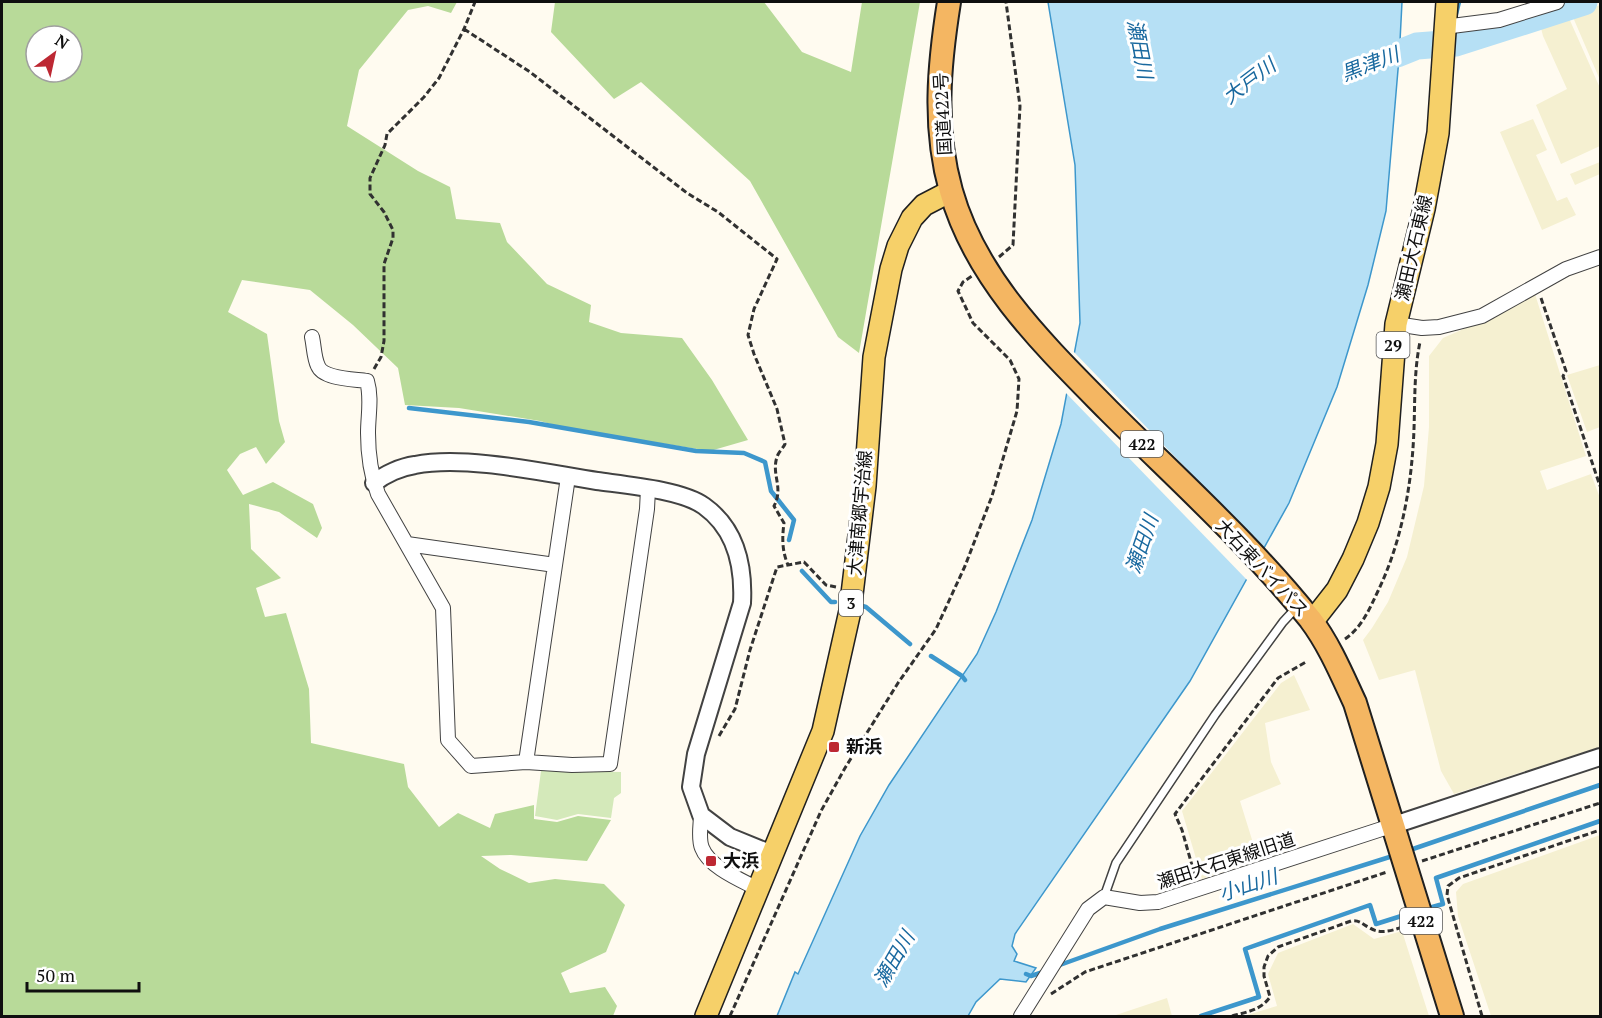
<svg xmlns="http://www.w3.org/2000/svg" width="1602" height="1018" viewBox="0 0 1602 1018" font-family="'PT Serif','Noto Sans JP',serif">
  <rect width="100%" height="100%" fill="#fffbf0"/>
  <path fill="#f5f0d1" d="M1600 5V80L1572 15Z
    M1568 16 1600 88V146L1561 164 1536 105 1567 89 1543 36 1540 24Z
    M1533 119 1547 150 1536 155 1557 201 1567 197 1576 215 1542 230 1500 132Z
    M1600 162V174L1575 185 1570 174Z
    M1535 294 1586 456 1540 471 1547 490 1591 474 1600 498V747L1454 794 1441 771 1415 670 1379 680 1363 640 1372 628 1388 602 1407 557 1424 486 1429 427V356L1443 338 1475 324Z
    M1600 365V427L1587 432 1567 375Z
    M1294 675 1310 710 1265 723 1271 762 1281 784 1240 801 1258 859 1202 879 1182 811 1281 683Z
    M1600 835V1016H1491L1458 916 1456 892 1463 884Z
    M1353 924 1374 939 1402 931 1429 1016H1244L1277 1006 1268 974 1278 953Z
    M1167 998 1172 1016H1113Z"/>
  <path fill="#d4e9ba" d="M541 771 621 772V793L614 798 611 818 578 814 557 820 535 816Z"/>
  <path fill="#b8da99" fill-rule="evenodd" d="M2 2H457L451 13 428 6 408 10 359 70 347 126 418 171 450 187 456 219 500 223 507 242 547 284 591 305 589 322 621 333 682 338 712 380 748 440 710 451 565 428 540 421 459 408 405 405 398 368 353 325 310 290 242 280 228 312 267 334 279 421 285 442 266 464 256 447 240 454 227 470 243 495 273 482 313 504 322 528 317 538 279 512 249 504 251 549 281 578 256 588 265 617 286 613 309 689 311 743 404 764 408 787 439 827 458 813 490 828 495 814 534 805V819L557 822 578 816 611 820 587 861 511 855 481 856 500 869 529 883 555 879 604 884 625 905 606 952 561 973 570 993 605 987 617 1006 613 1016H2ZM36 36H72V72H36Z
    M555 2H764L802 52 851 72 862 2H920L859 353 838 337 750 181 641 82 614 99 551 32Z"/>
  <path fill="#b6e0f5" stroke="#3d97cc" stroke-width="1.5" d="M1048 2H1402L1400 41 1432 42 1429 52 1414 57 1399 58 1386 211 1368 285 1337 387 1289 503 1190 681 1015 934 1012 946 1017 954 1014 961 1036 968 1026 982 1000 979 976 1002 968 1016H777L795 972 798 974 860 836 889 785 977 654 996 612 1032 520 1061 424 1080 323 1075 165Z"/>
  <path fill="#fffbf0" d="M1072 350 1266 551 1249 582 1064 391Z"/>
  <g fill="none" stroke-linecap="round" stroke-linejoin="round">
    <path stroke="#3d97cc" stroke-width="4.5" d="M1456 14 1459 2
      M1456 43V28
      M409 408 529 422 696 451 744 453 765 462 771 491 794 520 789 540
      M802 571 831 602H835
      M859 605 866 607 910 644
      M931 656 962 676 965 680
      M1407 851 1600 785
      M1425 909 1443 904 1436 878 1600 821
      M1057 966 1160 929 1396 855
      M1026 974 1031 976 1043 972
      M1201 1016 1259 997 1245 949 1370 905 1376 924 1414 912"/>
    <path stroke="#b6e0f5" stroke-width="27" d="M1397 54 1417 46 1456 43 1584 2"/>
    <g stroke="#424242" stroke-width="10">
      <path id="service" d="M1104 897 1116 863 1215 715 1283 622 1296 608"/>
    </g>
    <g stroke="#424242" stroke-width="16">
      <path id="minor" d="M1444 27 1499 20 1557 2
        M1396 324 1422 328 1439 327 1482 316 1566 269 1600 257
        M312 337C314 346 314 358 318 366 323 379 354 379 367 381 372 398 368 415 368 433 368 453 371 475 378 494L443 608 448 740 471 766 526 762 572 765 610 764 647 509 648 489
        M407 544 555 565
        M526 762 568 477
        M701 815C701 824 698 839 702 848 709 867 741 880 758 889
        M1021 1016 1088 909 1104 897 1140 903 1158 902 1394 825"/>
    </g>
    <g stroke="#424242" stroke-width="20">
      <path id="tertiary" d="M374 483C385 474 401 467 415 465 466 455 545 473 597 481 625 485 682 490 704 506 736 529 744 565 742 603L696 754 691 787 701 815 730 837 772 854
        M1394 825 1600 757"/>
    </g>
    <g stroke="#202020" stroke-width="24">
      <path id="primary" d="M1312 622 1337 590 1353 559 1368 523 1379 487 1387 444 1396 324 1424 209 1438 133 1447 2
        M706 1016 823 731 850 611 865 486 874 357 891 269 898 246 912 218 924 205 951 191"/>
    </g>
    <g stroke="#202020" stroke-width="26">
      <path id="trunk" d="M949 2C939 65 933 127 951 191 976 280 1045 346 1108 410 1175 477 1251 545 1310 619 1329 644 1342 675 1355 703L1452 1016"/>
    </g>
    <path stroke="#313131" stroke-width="3" stroke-dasharray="6 3" stroke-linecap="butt" d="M464 29 530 72 687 193 718 212 777 259 754 309 748 335 754 354 777 409 785 444C783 448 778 453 777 457 771 475 784 487 774 506L784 523C782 538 782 551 788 565
      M999 257 1013 245 1020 106 1006 2
      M1541 298 1566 371 1563 376 1600 486
      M374 369 381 357 384 341V264L393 238V230L384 212 370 194V178L385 145 387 134 424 97 439 78 464 29 475 2
      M1345 639C1362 627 1369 610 1378 591 1402 541 1412 484 1414 429 1415 400 1414 371 1420 342
      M719 736 735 709 750 650 777 567 804 562 826 585 836 587
      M1422 861 1600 803
      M1195 876 1182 830 1175 814 1278 678 1306 662
      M1051 994 1085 972 1387 872
      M730 1016 821 811 845 768 898 683 936 629 965 566 992 496 1017 411 1019 379 1010 360 973 323 958 291 963 282 972 276
      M1232 1016C1247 1012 1261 1010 1270 997L1264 976V967L1268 956 1278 947 1351 921C1360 920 1362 924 1370 928 1381 935 1394 930 1405 926
      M1482 1016 1447 895 1448 886 1459 878 1600 830"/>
    <use href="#service" stroke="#fff" stroke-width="7"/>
    <use href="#minor" stroke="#fff" stroke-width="14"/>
    <use href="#tertiary" stroke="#fff" stroke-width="16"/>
    <use href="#primary" stroke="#f6d069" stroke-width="21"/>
    <use href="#trunk" stroke="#f4b662" stroke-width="22"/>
  </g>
  <g fill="#bd2833" stroke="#fff" stroke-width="2">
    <rect x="828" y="741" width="12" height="12" rx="3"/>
    <rect x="705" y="855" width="12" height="12" rx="3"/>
  </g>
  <g text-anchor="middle" stroke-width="6" stroke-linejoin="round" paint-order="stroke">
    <g fill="#fff" stroke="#575757" stroke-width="1.5">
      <rect x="1376.5" y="332" width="33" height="26" rx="4.5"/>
      <rect x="1121" y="431" width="42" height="26" rx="4.5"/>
      <rect x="839" y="590" width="24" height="26" rx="4.5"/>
      <rect x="1400" y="908" width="42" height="26" rx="4.5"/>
    </g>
    <g font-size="16" font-weight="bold" fill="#0f0f0f">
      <text x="1393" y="351">29</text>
      <text x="1142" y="450">422</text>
      <text x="851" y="609">3</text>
      <text x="1421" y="927">422</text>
    </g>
    <g font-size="18" fill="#0f0f0f" stroke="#fff">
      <text transform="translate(943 114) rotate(-93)" y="6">国道422号</text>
      <text transform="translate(1414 248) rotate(-77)" y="6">瀬田大石東線</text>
      <text transform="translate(860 513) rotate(-85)" y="6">大津南郷宇治線</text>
      <text transform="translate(1262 568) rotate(47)" y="6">大石東バイパス</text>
      <text transform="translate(1226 861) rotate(-18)" y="6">瀬田大石東線旧道</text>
    </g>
    <g font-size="18" font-weight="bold" fill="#0f0f0f" stroke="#fff" text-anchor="start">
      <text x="846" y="753">新浜</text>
      <text x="723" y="867">大浜</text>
    </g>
    <g font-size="20" font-style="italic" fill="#19699f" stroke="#fff">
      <text transform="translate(1140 49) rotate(79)" y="7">瀬田川</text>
      <text transform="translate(1370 64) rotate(-21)" y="7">黒津川</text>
      <text transform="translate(1249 81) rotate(-37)" y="7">大戸川</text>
      <text transform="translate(1142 544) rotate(-71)" y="7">瀬田川</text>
      <text transform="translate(1248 885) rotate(-18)" y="7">小山川</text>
      <text transform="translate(894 959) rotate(-60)" y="7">瀬田川</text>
    </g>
  </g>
  <rect width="1602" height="1018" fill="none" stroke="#0f0f0f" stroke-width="6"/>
  <g transform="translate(54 54) rotate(33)"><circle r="28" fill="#ffffff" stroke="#9f9f9f" stroke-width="1.5"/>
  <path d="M0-4.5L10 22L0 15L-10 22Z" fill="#bd2833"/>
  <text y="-9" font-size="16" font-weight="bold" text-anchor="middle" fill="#0f0f0f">N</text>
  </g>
  <path d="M27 982v9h112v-9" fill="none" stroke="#0f0f0f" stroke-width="3"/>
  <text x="36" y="982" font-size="18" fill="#0f0f0f" stroke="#ffffff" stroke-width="4.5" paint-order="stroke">50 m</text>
</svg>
